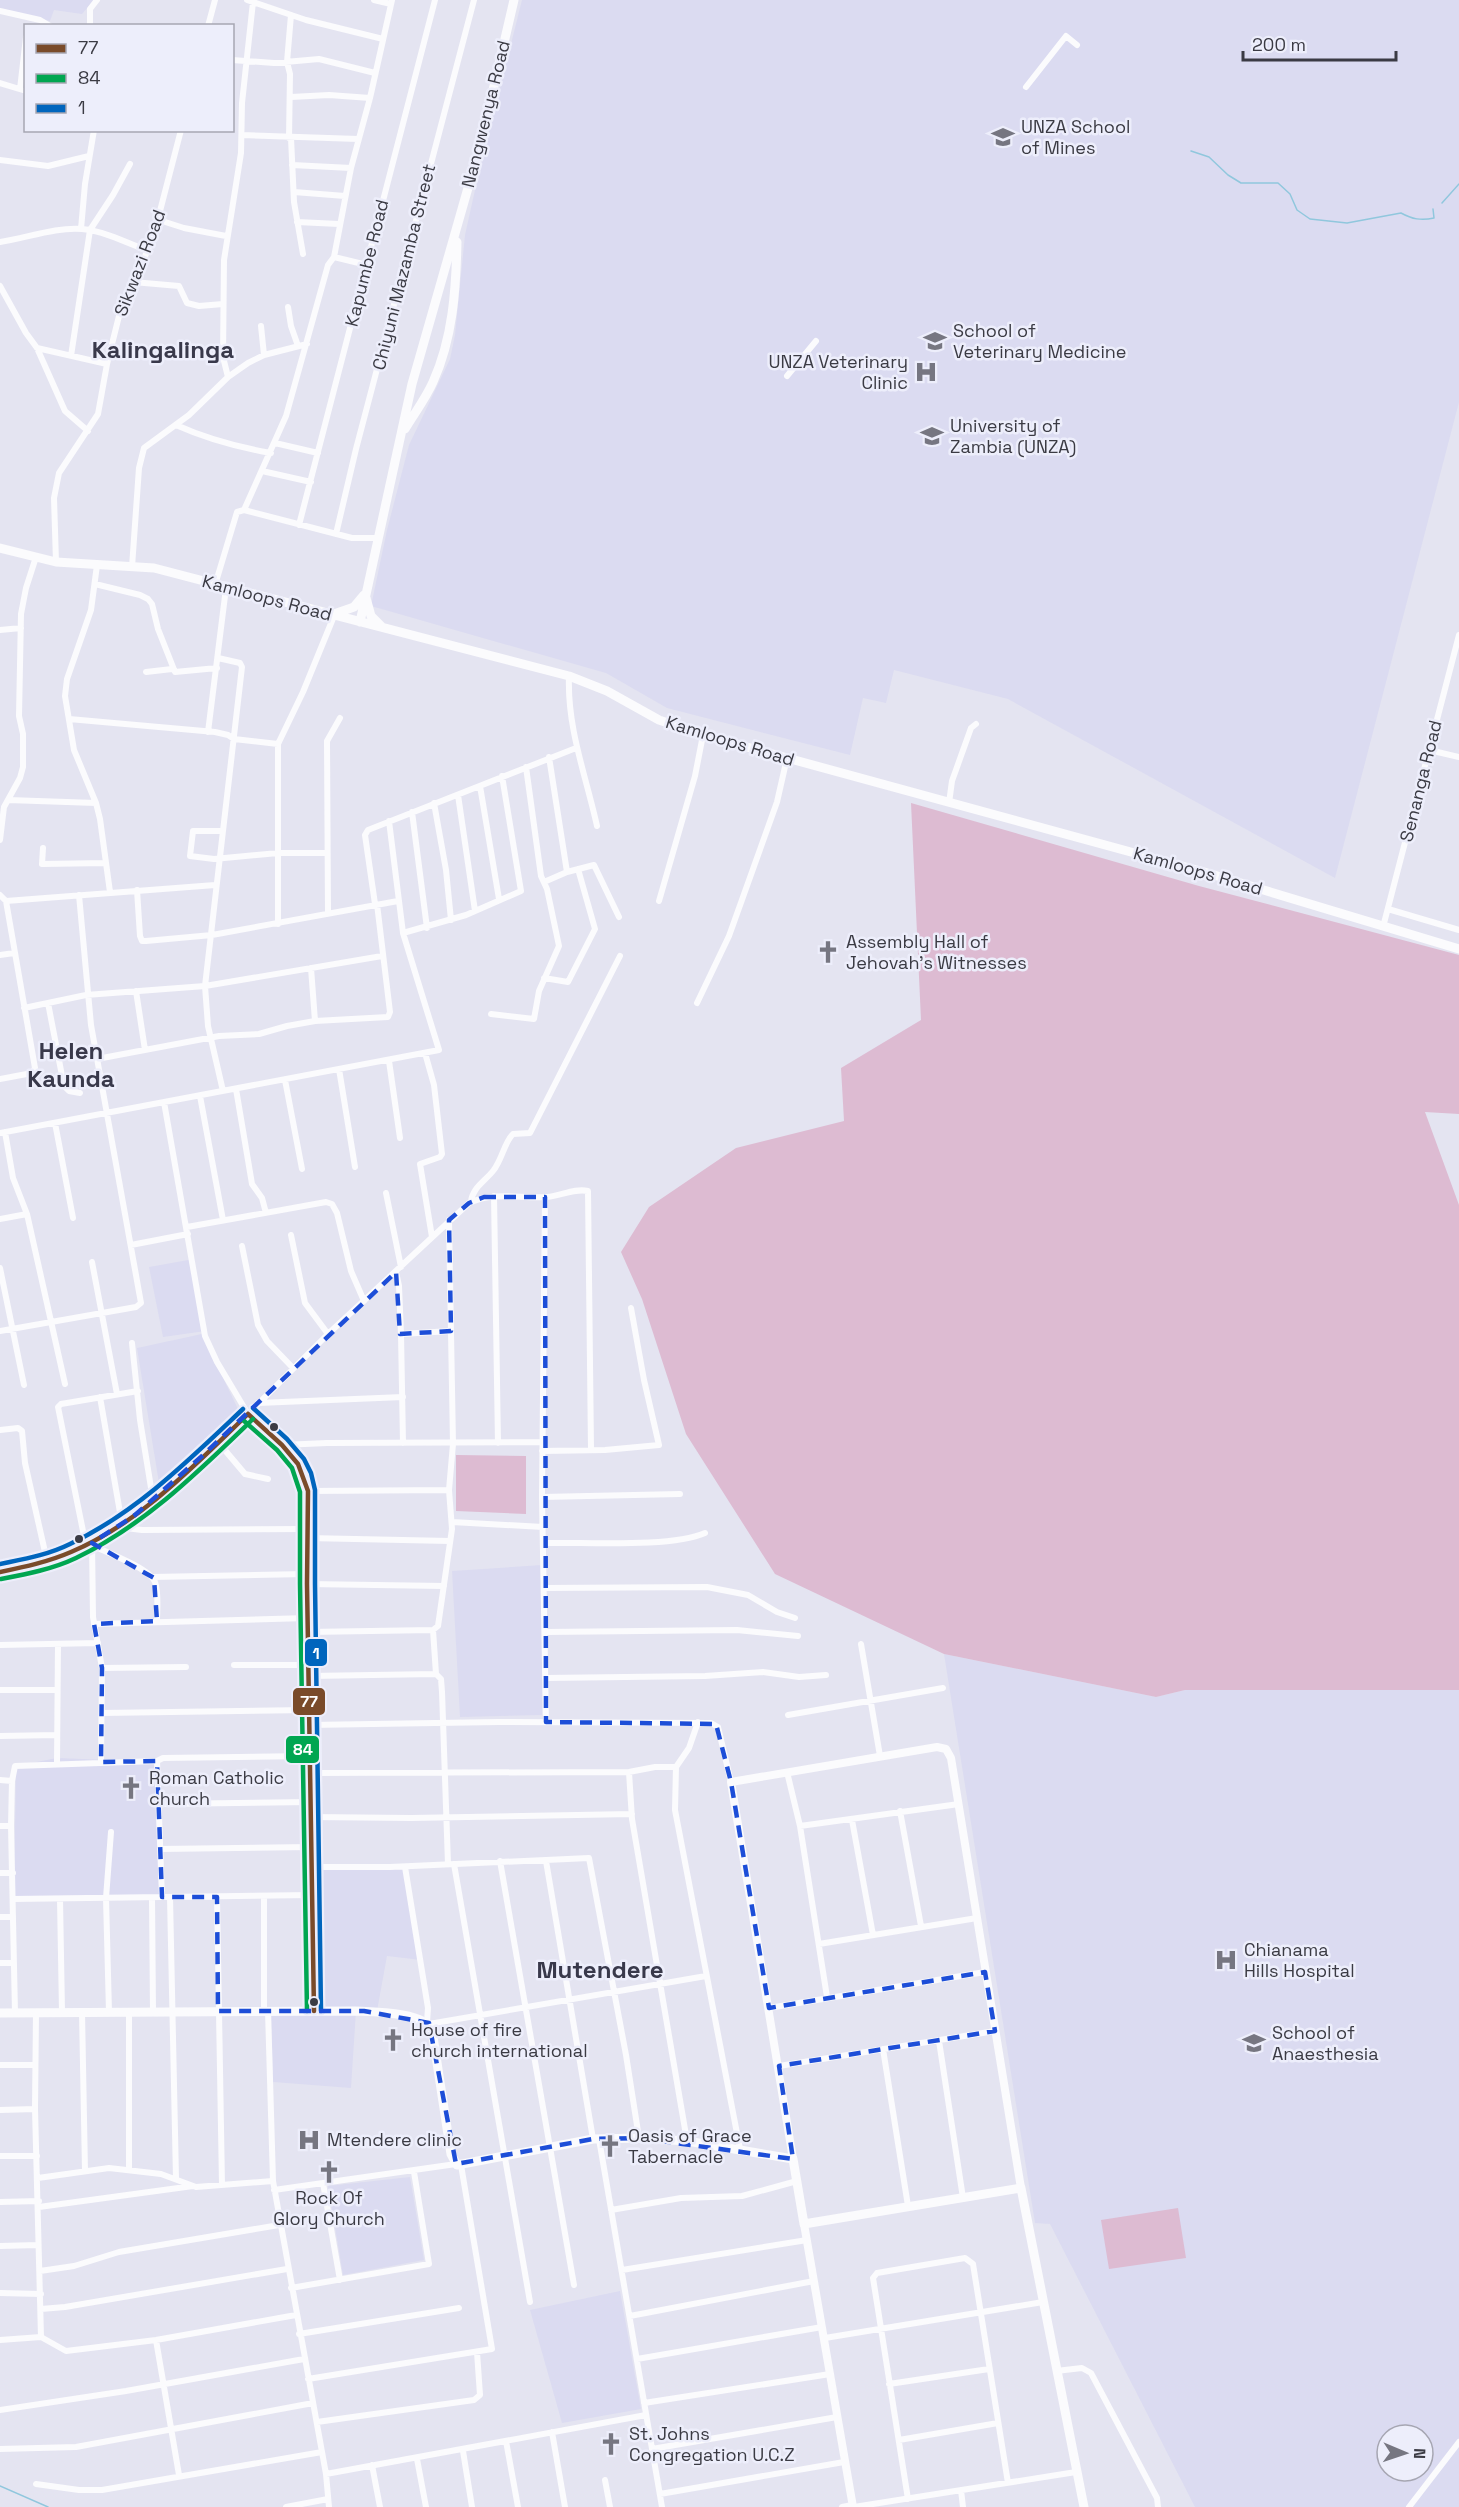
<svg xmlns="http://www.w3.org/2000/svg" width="1459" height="2507" viewBox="0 0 1459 2507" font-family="'Space Grotesk',sans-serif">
  <rect width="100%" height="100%" fill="#e4e4f1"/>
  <path fill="#dbdbf1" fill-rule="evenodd" d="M0 0H94L82 14 54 10 50 21 0 9Z
    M522 0H1459V402L1335 878 1008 699 894 670 886 703 863 698 850 755 667 708 606 673 371 606 387 530 409 445 450 359 455 335 465 235 481 163Z
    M194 1259 205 1331 163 1337 149 1267Z
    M202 1334 238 1409 159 1483 137 1348Z
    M542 1565V1715L460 1717 452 1571Z
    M944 1654 1156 1697 1185 1690H1459V2507H1195L1050 2224 1035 2223ZM1387 2435H1423V2471H1387Z
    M57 1758 159 1762 164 1895 14 1897 16 1766Z
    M313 1866 406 1867 421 1960 387 1956 377 2011H356L351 2088 273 2082 271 2010 314 2009Z
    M410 2177 424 2260 343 2275 328 2186Z
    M620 2291 641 2409 562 2423 530 2310Z"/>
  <path fill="#ddbbd2" d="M911 803 1199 886 1459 955V1114L1425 1112 1459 1205V1690H1185L1156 1697 944 1654 775 1574 686 1434 642 1299 621 1252 649 1207 736 1148 844 1121 841 1068 921 1020Z
    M456 1455 526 1456V1514L456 1511Z
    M1178 2208 1186 2258 1109 2269 1101 2220Z"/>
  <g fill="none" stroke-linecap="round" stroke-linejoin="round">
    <path stroke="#90c7dd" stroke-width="1.5" d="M1191 151 1209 157 1228 175 1241 183H1278L1290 194 1297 210 1310 219 1347 223 1401 213C1412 219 1421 221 1434 218L1433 209
      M1442 203 1459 184
      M0 2486 48 2507"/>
    <path stroke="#fbfbfd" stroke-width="6" d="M247 0 306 20 383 39
      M374 0 391 4
      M0 11 40 20 50 26
      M90 26V9L97 0
      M208 26 215 0
      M232 60 274 63 319 59 375 73
      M0 83 26 91
      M1026 87 1066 36 1077 45
      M20 89 26 37
      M291 97 329 95 370 98
      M242 135 358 139
      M289 138 290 74 287 62 291 15
      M291 138 294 202 303 254
      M0 160 48 166 89 156
      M292 165 351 168
      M294 192 345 196
      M159 220 184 228 226 236
      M297 222 339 224
      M81 229 85 184 94 130
      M0 242C27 238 55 227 82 229 104 231 128 243 148 251
      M334 257 367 265
      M133 282 179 286 187 303 199 306 223 304
      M0 286 26 333 37 348 65 411 88 431
      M288 307 291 326 298 346
      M261 326 264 355
      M37 348 107 364
      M71 356 90 230 113 195 130 164
      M787 376 816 341
      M228 377 223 357 224 260 241 153 242 103 253 2
      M176 425C207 439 237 447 271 453
      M275 443 318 453
      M262 471 311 482
      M244 510 352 538H377
      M299 525 435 0
      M336 534 356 449 474 0
      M56 562 54 498 59 473 98 414 107 364 119 316 153 238 181 130
      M97 565 91 610 67 679 65 696 74 750 96 803 100 819 110 892
      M132 567 139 468 144 448 189 415 228 377 248 363 264 355 307 344
      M95 584 140 595 148 599 152 604 158 629 175 672 217 668
      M215 585 237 512 244 510 286 416 328 265 334 257 351 168 370 98 392 0
      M0 630 21 628
      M218 658 240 663 242 667 205 986 208 1026 223 1091
      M146 672 172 669
      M569 676C567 728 586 776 597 826
      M69 719 215 732 228 735 234 739 278 744 303 692 334 616
      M208 732 226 588
      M1429 750 1459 757
      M549 757 567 872 594 865 619 917
      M480 786 499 899
      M458 795 475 911
      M8 800 96 803
      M434 803 446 870 451 920
      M949 803 952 781 971 728 976 724
      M412 812 427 928
      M222 831H193L190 856 214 859 278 853H327
      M0 840 4 807 20 778 23 767V734L19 716 21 614 26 588 36 557
      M43 848 42 864 106 863
      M544 882 567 872
      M137 890 140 936 142 941H146L212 935 398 901
      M0 895 6 901 215 885
      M659 901 695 776 703 735
      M375 904 365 835 368 830 576 748
      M1388 909 1459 930
      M328 913 327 741 340 718
      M278 924V744
      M1383 927 1459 635
      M403 933 466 915 521 891 502 776
      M0 955 14 953
      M311 968 315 1021
      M544 978 568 982 595 929 578 869
      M136 991 145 1050
      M48 1003 64 1086 69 1091 80 1093
      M697 1003 729 936 777 802 787 758
      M24 1008 86 995 205 986 382 956
      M491 1014 534 1019 539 991 559 946 547 889 541 876 526 767
      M425 1053 434 1085 442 1154 440 1157 420 1164 432 1237
      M97 1059 219 1036 259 1034 287 1026 315 1021 388 1017 390 1012 377 904
      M389 1061 400 1138
      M339 1069 355 1167
      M0 1079 32 1073 35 1068 6 901
      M285 1080 302 1169
      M236 1089 252 1184 262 1198 266 1213
      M200 1096 223 1220
      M164 1102 205 1336 217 1362 248 1414 328 1334 469 1203C495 1191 521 1199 547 1197 561 1196 574 1188 588 1191L591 1449
      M55 1123 73 1218
      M5 1132 13 1178 27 1214 65 1384
      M0 1133 439 1050 403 933 389 821
      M386 1193 401 1267
      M494 1196 498 1443
      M545 1197 542 1497 546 1722
      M471 1202C472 1188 485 1181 493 1171 502 1160 504 1143 513 1134L530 1133 620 956
      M0 1219 27 1214
      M187 1227 326 1202 332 1204 337 1213 351 1271 364 1301
      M291 1235 305 1303 328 1334
      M131 1245 188 1234
      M242 1246 258 1325 267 1341 293 1368
      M92 1262 117 1394
      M0 1268 24 1385
      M396 1272 399 1286 401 1334 403 1443
      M0 1331 136 1307 141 1303 91 1025 79 895
      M401 1334 451 1331
      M132 1343 140 1420 153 1500
      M100 1397 122 1524
      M258 1403 403 1397
      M0 1430 18 1428 22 1431 25 1463 47 1561
      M218 1442 245 1474 268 1479
      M282 1445 327 1443 543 1442
      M542 1451 605 1450 659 1445 644 1380 631 1308
      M308 1491 449 1490
      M542 1497 680 1494
      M452 1522 543 1527
      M118 1527 142 1530 307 1529
      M307 1538 450 1541
      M92 1543 93 1617 102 1668 101 1762
      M544 1543C585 1542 671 1548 705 1533
      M86 1546 58 1407 61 1404 138 1391
      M93 1546C106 1552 151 1569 155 1582 159 1594 157 1609 157 1621
      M152 1577 307 1574
      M307 1584 444 1586
      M544 1588 707 1587 748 1595 777 1612 795 1618
      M94 1624 308 1618
      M433 1630 436 1674 441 1679 442 1692 448 1864
      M308 1632 433 1630 438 1626 452 1529 449 1490 453 1444 449 1220
      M545 1632 737 1630 798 1636
      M861 1644 880 1756
      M0 1645 98 1643
      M234 1665H308
      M102 1668 186 1667
      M309 1676 436 1674
      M545 1678 705 1676 763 1672 799 1677 826 1675
      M0 1690H57
      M102 1713 309 1710
      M788 1715 943 1688
      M698 1722 689 1748 676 1767 675 1810 740 2149
      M309 1725 499 1722 711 1723 718 1727 731 1782
      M0 1736 57 1735
      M157 1761 163 1758 310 1756
      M57 1763 58 1644
      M629 1772 632 1819 687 2141
      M787 1772 800 1826 827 1997
      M310 1773 629 1772 655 1767H676
      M0 1780 12 1781
      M159 1804 310 1802
      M900 1811 921 1926
      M310 1817 411 1818 632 1814
      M852 1820 873 1935
      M0 1826H11
      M800 1826 959 1804
      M160 1849 311 1847
      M500 1861 574 2285
      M546 1861 593 2139
      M454 1864 530 2302
      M311 1867H390L589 1858 626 2055 639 2138
      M405 1867 428 2008 427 2022
      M0 1873H13
      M264 1896V2011
      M170 1897 176 2179
      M217 1897 222 2185
      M152 1898 153 2012
      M13 1899 312 1895
      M60 1899 62 2012
      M0 1917H13
      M819 1944 977 1918
      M0 1963H14
      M769 2008 985 1972
      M268 2011 273 2181 326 2474 646 2415
      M82 2012 85 2171
      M109 2012 106 1898 111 1832
      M15 2013 11 1826 12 1781 15 1766 157 1761 162 1897
      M36 2013 35 2109 41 2337 66 2351 156 2340 296 2315
      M429 2024 706 1976
      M939 2041 963 2198
      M883 2049 908 2206
      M0 2065H35
      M779 2066 995 2031
      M0 2110 35 2109
      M599 2139 662 2507
      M0 2156H37
      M129 2170V2012
      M38 2178 109 2168 161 2174 196 2187 273 2181
      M323 2183 340 2280
      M274 2190 456 2164
      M0 2202 39 2201
      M39 2207 193 2186
      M611 2210 681 2198 742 2196 797 2181
      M0 2246 38 2245
      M622 2270 807 2240
      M40 2271 74 2266 119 2252 279 2225
      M291 2288 429 2264 414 2172
      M0 2293 41 2294
      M41 2309 65 2307 287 2269
      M630 2316 814 2281
      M299 2334 459 2308
      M825 2338 1043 2302
      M0 2340 41 2337
      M156 2340 179 2475
      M637 2359 822 2327
      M1056 2371 1082 2368 1091 2373 1157 2498 1158 2507
      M308 2379 492 2349 461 2165
      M889 2384 989 2369
      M644 2403 830 2374
      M0 2410 126 2391 304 2359
      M317 2422 474 2400 480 2395 477 2352
      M552 2432 565 2507
      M899 2440 998 2423
      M506 2441 518 2507
      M0 2449 76 2447 313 2403
      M652 2449 837 2417
      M463 2451 472 2507
      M417 2459 426 2507
      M372 2465 380 2507
      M326 2474 329 2507
      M605 2480 610 2507
      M36 2484 79 2490H102L322 2452
      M961 2490 963 2507
      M660 2494 844 2462
      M908 2499 873 2278 877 2273 965 2258 973 2264 1008 2483
      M286 2507 328 2499
      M842 2507 852 2505
      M854 2507 1076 2472
      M1409 2507 1459 2442"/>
    <path stroke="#fbfbfd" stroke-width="8" d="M793 2159 731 1782 937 1747 946 1749 951 1758 1021 2188
      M804 2224 853 2507"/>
    <path stroke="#fbfbfd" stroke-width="9" d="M405 429C414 414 426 398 433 382 453 338 456 289 457 242
      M0 548 56 562 154 568 569 676 607 691 659 720 703 735 1204 872 1459 949
      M366 598 371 616 382 627
      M334 614 354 607 364 595
      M360 622 412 384 480 146 514 0
      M0 1572C102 1560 177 1481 248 1414L282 1445 298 1464 304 1476 308 1491 307 1584 314 2011
      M0 2013 355 2011C374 2012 424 2012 432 2030L451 2154 457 2165 593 2139 639 2138 687 2141 793 2159 804 2224 1021 2188 1084 2507"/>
    <g stroke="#edeefb" stroke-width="9">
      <path id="bus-1" d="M248 1414 282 1445 298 1464 308 1491 307 1584 314 2011
        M0 1572C24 1567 48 1562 71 1552 140 1523 195 1465 248 1414"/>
    </g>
    <g stroke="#edeefb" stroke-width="9">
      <path id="bus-2" d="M243 1420 277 1450 292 1468 300 1492V1584L307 2011
        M1 1579C27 1574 53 1569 76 1558 145 1525 199 1471 253 1419"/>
    </g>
    <g stroke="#edeefb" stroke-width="9">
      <path id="bus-3" d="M253 1408 287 1439 304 1459 311 1473 315 1490V1584L321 2011
        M0 1564C24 1559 48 1555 70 1544 137 1512 190 1459 243 1409"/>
    </g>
    <use href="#bus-1" stroke="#7a4b2a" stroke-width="4.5"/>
    <use href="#bus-2" stroke="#00a651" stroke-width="4.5"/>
    <use href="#bus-3" stroke="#0065bd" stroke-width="4.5"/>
  </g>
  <path fill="none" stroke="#1d4ed8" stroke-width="4.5" stroke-dasharray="12 8" stroke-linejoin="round" d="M484 1197H545L546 1722 716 1724 731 1782 769 2008 985 1972 995 2031 779 2066 793 2159 639 2138 593 2139 456 2164 429 2023 364 2011H218L217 1897H162L157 1761 101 1762 102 1668 94 1624 157 1621 154 1578 92 1543 135 1515 201 1457 396 1272 400 1334 451 1331 449 1220 469 1203Z"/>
  <defs>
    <g id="university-bare" transform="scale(1.8)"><path d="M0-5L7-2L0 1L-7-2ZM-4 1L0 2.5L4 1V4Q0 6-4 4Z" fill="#767681" stroke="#edeefb" stroke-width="2.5" paint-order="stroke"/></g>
    <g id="hospital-bare" transform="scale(1.8)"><path d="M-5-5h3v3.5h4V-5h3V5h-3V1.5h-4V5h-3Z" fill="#767681" stroke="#edeefb" stroke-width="2.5" paint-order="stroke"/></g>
    <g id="church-bare" transform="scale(1.8)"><path d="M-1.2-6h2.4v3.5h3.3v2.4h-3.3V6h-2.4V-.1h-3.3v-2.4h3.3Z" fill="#767681" stroke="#edeefb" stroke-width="2.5" paint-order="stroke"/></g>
  </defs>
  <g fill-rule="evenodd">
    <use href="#university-bare" x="1003" y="137"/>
    <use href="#university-bare" x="935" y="341"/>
    <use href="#hospital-bare" x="926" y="372"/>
    <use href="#university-bare" x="932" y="436"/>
    <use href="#church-bare" x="828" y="952"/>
    <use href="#church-bare" x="131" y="1788"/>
    <use href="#hospital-bare" x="1226" y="1960"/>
    <use href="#church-bare" x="393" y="2040"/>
    <use href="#university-bare" x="1254" y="2043"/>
    <use href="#hospital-bare" x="309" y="2140"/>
    <use href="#church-bare" x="610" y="2146"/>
    <use href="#church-bare" x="329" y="2172"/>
    <use href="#church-bare" x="611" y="2444"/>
  </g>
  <g fill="#3b3b44" stroke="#edeefb" stroke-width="2">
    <circle cx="274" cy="1427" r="5"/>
    <circle cx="79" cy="1539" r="5"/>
    <circle cx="314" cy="2002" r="5"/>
  </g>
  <g text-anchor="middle" stroke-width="5" stroke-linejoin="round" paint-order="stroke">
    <g font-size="18" fill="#3b3b44" stroke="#edeefb">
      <text transform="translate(486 114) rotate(-76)" y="6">Nangwenya Road</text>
      <text transform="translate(140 263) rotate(-69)" y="6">Sikwazi Road</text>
      <text transform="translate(367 263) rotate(-76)" y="6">Kapumbe Road</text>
      <text transform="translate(404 267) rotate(-76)" y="6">Chiyuni Mazamba Street</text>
      <text transform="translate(267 598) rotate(15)" y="6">Kamloops Road</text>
      <text transform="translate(730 741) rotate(17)" y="6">Kamloops Road</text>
      <text transform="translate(1421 781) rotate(-76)" y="6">Senanga Road</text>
      <text transform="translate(1198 871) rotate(16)" y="6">Kamloops Road</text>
    </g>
    <g font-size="18" fill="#3b3b44" stroke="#edeefb" text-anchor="start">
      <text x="1021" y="133">UNZA School<tspan x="1021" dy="21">of Mines</tspan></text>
      <text x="953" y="337">School of<tspan x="953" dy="21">Veterinary Medicine</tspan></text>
      <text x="908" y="368" text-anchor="end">UNZA Veterinary<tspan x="908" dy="21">Clinic</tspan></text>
      <text x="950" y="432">University of<tspan x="950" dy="21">Zambia (UNZA)</tspan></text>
      <text x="846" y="948">Assembly Hall of<tspan x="846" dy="21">Jehovah's Witnesses</tspan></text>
      <text x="149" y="1784">Roman Catholic<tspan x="149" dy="21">church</tspan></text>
      <text x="1244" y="1956">Chianama<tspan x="1244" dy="21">Hills Hospital</tspan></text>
      <text x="411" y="2036">House of fire<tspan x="411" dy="21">church international</tspan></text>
      <text x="1272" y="2039">School of<tspan x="1272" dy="21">Anaesthesia</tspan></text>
      <text x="628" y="2142">Oasis of Grace<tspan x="628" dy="21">Tabernacle</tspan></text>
      <text x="327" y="2146">Mtendere clinic</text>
      <text x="329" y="2204" text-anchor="middle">Rock Of<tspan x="329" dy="21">Glory Church</tspan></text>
      <text x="629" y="2440">St. Johns<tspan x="629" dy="21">Congregation U.C.Z</tspan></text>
    </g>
    <g font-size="24" font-weight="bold" fill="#39394b" stroke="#edeefb">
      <text x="163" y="358">Kalingalinga</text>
      <text x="71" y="1059">Helen<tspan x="71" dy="28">Kaunda</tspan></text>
      <text x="600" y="1978">Mutendere</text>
    </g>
  </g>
  <g stroke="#edeefb" stroke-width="2">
    <rect x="304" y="1638" width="24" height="29" rx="6" fill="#0065bd"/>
    <rect x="292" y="1687" width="34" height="29" rx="6" fill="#7a4b2a"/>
    <rect x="285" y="1735" width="35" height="29" rx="6" fill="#00a651"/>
  </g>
  <g font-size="16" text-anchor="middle" font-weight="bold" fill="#fff">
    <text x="316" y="1659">1</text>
    <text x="309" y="1707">77</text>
    <text x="303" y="1755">84</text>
  </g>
  <rect x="24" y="24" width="210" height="108" fill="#edeefb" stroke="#a6a6b2" stroke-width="1.5"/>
  <rect x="36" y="44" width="30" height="9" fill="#7a4b2a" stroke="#a6a6b2" stroke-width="1.5"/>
  <text x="78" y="54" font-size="18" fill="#3b3b44">77</text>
  <rect x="36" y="74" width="30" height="9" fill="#00a651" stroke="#a6a6b2" stroke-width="1.5"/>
  <text x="78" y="84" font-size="18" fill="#3b3b44">84</text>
  <rect x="36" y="104" width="30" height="9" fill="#0065bd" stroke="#a6a6b2" stroke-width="1.5"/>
  <text x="78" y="114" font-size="18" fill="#3b3b44">1</text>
  <g transform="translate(1405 2453) rotate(92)"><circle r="28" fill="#edeefb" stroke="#a6a6b2" stroke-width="1.5"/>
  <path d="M0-4.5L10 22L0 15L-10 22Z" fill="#767681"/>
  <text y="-9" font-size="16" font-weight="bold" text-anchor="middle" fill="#3b3b44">N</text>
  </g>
  <path d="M1243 51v9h153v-9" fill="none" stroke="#3b3b44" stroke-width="3"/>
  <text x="1252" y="51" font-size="18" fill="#3b3b44" stroke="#edeefb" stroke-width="4.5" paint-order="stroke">200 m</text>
</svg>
